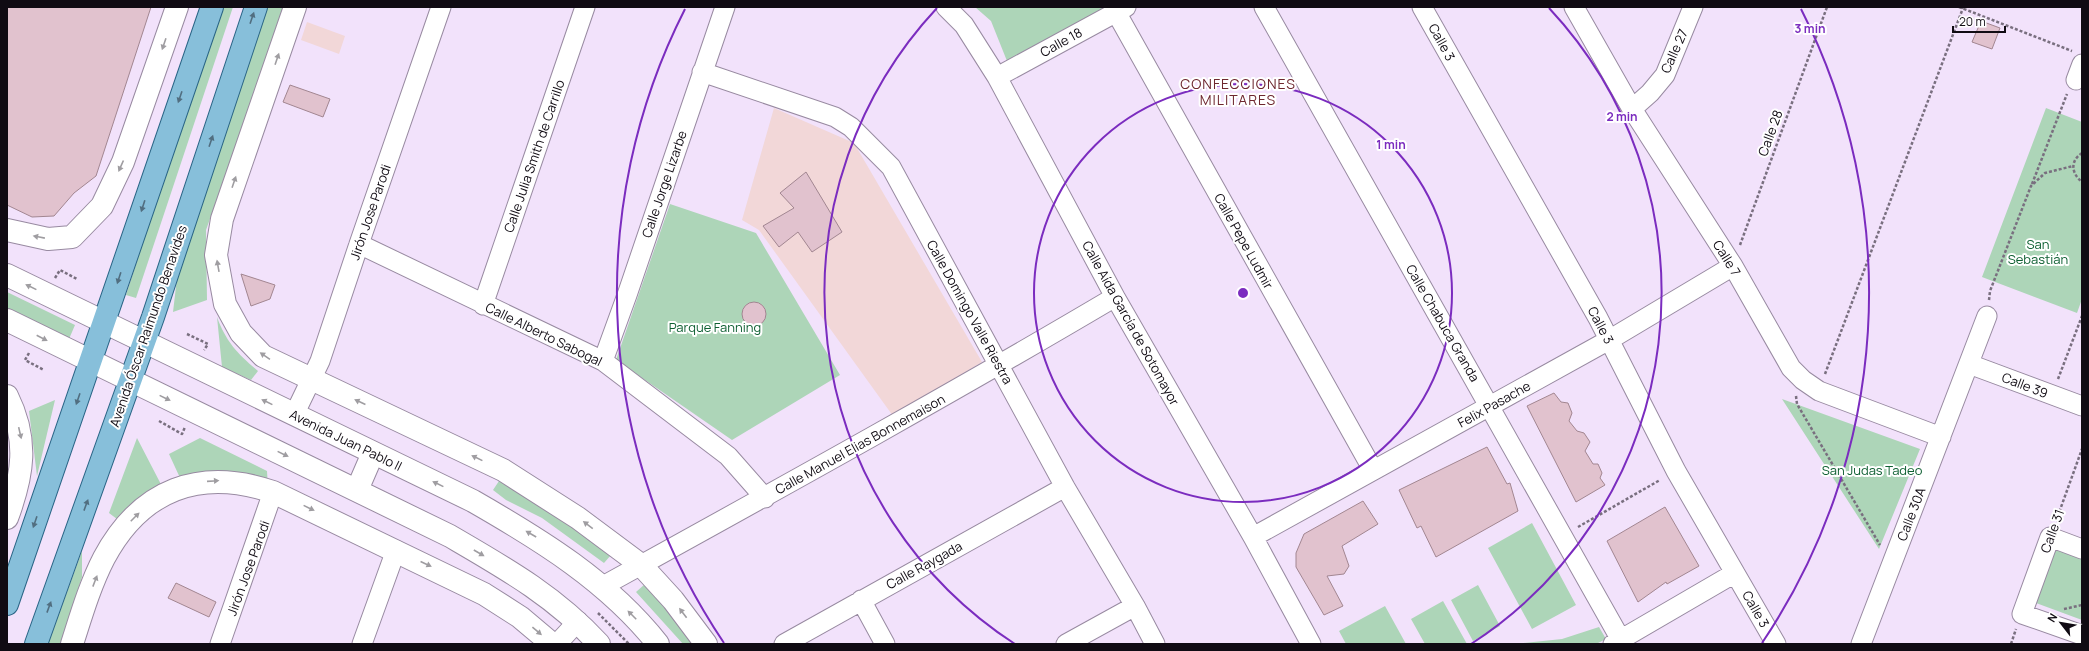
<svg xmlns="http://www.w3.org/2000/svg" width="2089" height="651" viewBox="0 0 2089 651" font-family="Manrope,sans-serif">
  <rect width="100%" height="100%" fill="#f2e2fb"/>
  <path fill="#f2d7d8" d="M307 22 345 36 339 54 301 40Z
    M774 108 854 143 982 362 893 416 759 230 742 220Z"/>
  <path fill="#add5b8" d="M219 7H233L136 298 126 295Z
    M267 7H286L206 230 207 300 173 312 177 278Z
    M975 7H1106L1007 61 991 21Z
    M2046 108 2082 122V299L2077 313 1982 277Z
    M670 204 756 233 840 375 732 440 616 360Z
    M7 292 75 325 66 346 7 316Z
    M217 317C226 342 238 354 258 371L251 380 222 367Z
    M1782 399 1920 449 1879 549Z
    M55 400 37 476 29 411Z
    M137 438 166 494 121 522 109 513Z
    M200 438 267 471 268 488 181 480 169 454Z
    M499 481 547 508 611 555 604 563 542 518 506 500 493 490Z
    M1532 523 1576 605 1532 629 1488 548Z
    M2057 545 2082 555V620L2036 603Z
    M82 551V577L60 644H48Z
    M645 584 696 644H683L636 592Z
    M1478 585 1500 626 1473 641 1451 600Z
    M1443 601 1467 644H1425L1411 619Z
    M1385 606 1406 644H1346L1339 631Z
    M1599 627 1606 639 1596 644H1513L1562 639Z"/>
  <path fill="#e1c2ce" stroke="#a28691" d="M7 7H151L96 176 74 193 54 216 32 217 7 205Z
    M1981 21 2000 28 1992 49 1972 42Z
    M290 85 330 99 323 117 283 102Z
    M806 172 842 232 812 252 798 232 779 247 763 226 794 208 780 193Z
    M241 274 275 285 270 299 251 306Z
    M742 314a12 12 0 1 1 24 0a12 12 0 1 1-24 0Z
    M1554 393 1561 402 1568 403 1572 413 1569 421 1577 431 1584 433 1590 442 1585 451 1593 464H1598L1602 473 1600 478 1605 485 1576 502 1527 406Z
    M1487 447 1507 484 1510 483 1518 511 1436 557 1421 526 1417 528 1399 490Z
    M1363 501 1378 524 1342 546 1349 566 1344 574 1327 576 1343 606 1324 615 1296 567V553L1304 534Z
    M1665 507 1699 566 1667 584 1666 582 1638 602 1607 541Z
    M176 583 216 602 209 617 168 598Z"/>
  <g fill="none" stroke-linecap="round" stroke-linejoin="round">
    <g stroke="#988aa1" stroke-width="21">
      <path id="street" d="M946 7 964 25 997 77 1115 297 1253 537 1311 644
        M1264 7 1621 640
        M1422 7 1598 318 1676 471 1776 644
        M1574 7 1632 109 1733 266 1791 368 1803 380 1819 391 1941 437
        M1116 12 1373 470
        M702 72 835 117 851 127 891 167 1065 487 1135 606 1155 644
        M997 77 1126 7
        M2076 80 2082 64
        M1632 109 1650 93 1665 75 1693 7
        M359 244 603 361 728 456 765 498
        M483 305 585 7
        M603 361 627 295 725 7
        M1969 364 2082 406
        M294 415 320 361 359 244 441 7
        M1253 537 1609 340 1733 266
        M2082 549 2050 537 2022 614 2082 635
        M603 586C775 491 946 397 1115 297
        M861 600 885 644
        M220 644 273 492
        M362 644 396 550
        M557 644 578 621
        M784 644 1065 487
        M1066 644 1135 606
        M1613 644 1735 573
        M1861 644 1987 316"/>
    </g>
    <g stroke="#988aa1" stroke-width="24">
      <path id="secondary" d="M295 7 222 219 216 255 225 304 241 333 263 356 503 470 578 518 641 565 673 600 706 644
        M7 230 48 239 72 237 102 206 123 162 177 7
        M7 275 473 501C541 540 608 581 658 644
        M7 320 450 536C505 568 555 596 599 644
        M7 396C29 440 23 475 7 518
        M357 490 373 453
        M72 644C81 616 90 585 104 558 141 489 200 467 273 492L484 594 520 617 552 644"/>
    </g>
    <g stroke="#296485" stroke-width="24">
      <path id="primary" d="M7 604 212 7
        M36 644 153 317 256 7"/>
    </g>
    <path stroke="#796f7f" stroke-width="2.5" stroke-dasharray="3 2" stroke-linecap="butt" d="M1959 7 2072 51
      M2082 153C2070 161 2071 173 2082 182
      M2032 184 2067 94
      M1740 245 1827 7
      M55 278 60 270 77 279
      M1989 300 1990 291 2031 186 2045 173 2073 166
      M187 334 208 344 204 350
      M29 353 25 360 44 370
      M1825 374 1963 8
      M2058 379 2082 316
      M1796 396 1797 404 1880 545
      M159 421 182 434 185 427
      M2056 521 2082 449
      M1578 527 1660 480
      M2064 609 2082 605
      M598 613 629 644
      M2011 644 2016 629"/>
    <use href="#street" stroke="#fff" stroke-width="19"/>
    <use href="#secondary" stroke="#fff" stroke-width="22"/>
    <use href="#primary" stroke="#87bfda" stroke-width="22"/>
  </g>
  <defs><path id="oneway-solid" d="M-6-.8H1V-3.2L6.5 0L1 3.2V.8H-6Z"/></defs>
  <g fill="#516e80">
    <use href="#oneway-solid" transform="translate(252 18) rotate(-71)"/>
    <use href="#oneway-solid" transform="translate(180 97) rotate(109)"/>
    <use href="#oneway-solid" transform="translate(211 141) rotate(-71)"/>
    <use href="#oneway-solid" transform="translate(143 206) rotate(108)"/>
    <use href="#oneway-solid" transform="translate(119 278) rotate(108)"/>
    <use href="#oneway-solid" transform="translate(78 399) rotate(109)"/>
    <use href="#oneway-solid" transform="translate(86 505) rotate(-70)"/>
    <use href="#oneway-solid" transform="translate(35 522) rotate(109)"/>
    <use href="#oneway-solid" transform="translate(49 607) rotate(-70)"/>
  </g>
  <g fill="#9f9da1">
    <use href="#oneway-solid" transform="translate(164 44) rotate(109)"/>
    <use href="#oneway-solid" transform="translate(277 59) rotate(-71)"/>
    <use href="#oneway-solid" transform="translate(121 166) rotate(114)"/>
    <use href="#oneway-solid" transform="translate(234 182) rotate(-71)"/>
    <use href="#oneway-solid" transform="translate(39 237) rotate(-169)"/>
    <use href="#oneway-solid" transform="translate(218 266) rotate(-100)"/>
    <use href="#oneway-solid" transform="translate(31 287) rotate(-154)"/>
    <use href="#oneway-solid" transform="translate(42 338) rotate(27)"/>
    <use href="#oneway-solid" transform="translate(265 356) rotate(-146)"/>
    <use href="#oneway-solid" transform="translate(165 398) rotate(26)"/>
    <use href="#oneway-solid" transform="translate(267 402) rotate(-154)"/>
    <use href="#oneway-solid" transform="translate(360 402) rotate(-155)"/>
    <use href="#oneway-solid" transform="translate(20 433) rotate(77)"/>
    <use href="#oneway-solid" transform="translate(283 454) rotate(26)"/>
    <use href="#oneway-solid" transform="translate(477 458) rotate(-154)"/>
    <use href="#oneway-solid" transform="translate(213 481) rotate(-4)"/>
    <use href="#oneway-solid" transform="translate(438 484) rotate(-154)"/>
    <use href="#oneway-solid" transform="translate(309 508) rotate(26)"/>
    <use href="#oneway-solid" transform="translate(135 517) rotate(-45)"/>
    <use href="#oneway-solid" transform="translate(588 525) rotate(-143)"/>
    <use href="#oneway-solid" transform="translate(531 534) rotate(-150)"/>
    <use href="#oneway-solid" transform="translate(479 553) rotate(30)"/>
    <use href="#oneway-solid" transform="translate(426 564) rotate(25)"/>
    <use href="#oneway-solid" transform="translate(95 581) rotate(-69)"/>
    <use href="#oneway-solid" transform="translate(683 613) rotate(-127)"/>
    <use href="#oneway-solid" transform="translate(632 615) rotate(-135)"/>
    <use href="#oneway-solid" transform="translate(537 631) rotate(40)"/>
  </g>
  <g fill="none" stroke="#7b2cbf" stroke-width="2">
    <circle cx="1243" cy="293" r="209"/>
    <path d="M1015 644A418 418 0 0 1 937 8M1549 8A418 418 0 0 1 1471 644"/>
    <path d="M724 643A626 626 0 0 1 685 9M1801 9A626 626 0 0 1 1762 643"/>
  </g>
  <g text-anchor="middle" stroke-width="4" stroke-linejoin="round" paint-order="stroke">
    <g font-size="13" fill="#100b13" stroke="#fff">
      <text transform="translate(1061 42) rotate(-29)" y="5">Calle 18</text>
      <text transform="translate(1442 42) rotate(61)" y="5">Calle 3</text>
      <text transform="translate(1674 51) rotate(-66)" y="5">Calle 27</text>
      <text transform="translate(1770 133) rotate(-70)" y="5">Calle 28</text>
      <text transform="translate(534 156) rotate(-71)" y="5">Calle Julia Smith de Carrillo</text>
      <text transform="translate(664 184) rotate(-71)" y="5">Calle Jorge Lizarbe</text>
      <text transform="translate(370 212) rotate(-71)" y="5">Jirón Jose Parodi</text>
      <text transform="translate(1244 241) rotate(61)" y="5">Calle Pepe Ludmir</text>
      <text transform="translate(1727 258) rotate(58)" y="5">Calle 7</text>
      <text transform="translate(970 312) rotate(61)" y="5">Calle Domingo Valle Riestra</text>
      <text transform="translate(1131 323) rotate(61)" y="5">Calle Aída García de Sotomayor</text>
      <text transform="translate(1443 323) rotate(60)" y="5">Calle Chabuca Granda</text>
      <text transform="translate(1601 325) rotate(62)" y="5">Calle 3</text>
      <text transform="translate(148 326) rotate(-71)" y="5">Avenida Óscar Raimundo Benavides</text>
      <text transform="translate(544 334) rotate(26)" y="5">Calle Alberto Sabogal</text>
      <text transform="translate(2025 385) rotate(21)" y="5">Calle 39</text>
      <text transform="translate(1494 404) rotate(-29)" y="5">Felix Pasache</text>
      <text transform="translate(346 440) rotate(26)" y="5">Avenida Juan Pablo II</text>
      <text transform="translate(860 444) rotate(-29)" y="5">Calle Manuel Elias Bonnemaison</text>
      <text transform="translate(1911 514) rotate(-69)" y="5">Calle 30A</text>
      <text transform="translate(2052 531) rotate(-70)" y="5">Calle 31</text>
      <text transform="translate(924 565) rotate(-29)" y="5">Calle Raygada</text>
      <text transform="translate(248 568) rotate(-70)" y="5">Jirón Jose Parodi</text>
      <text transform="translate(1756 609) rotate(60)" y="5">Calle 3</text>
    </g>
    <g font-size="13" fill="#0f6033" stroke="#fff">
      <text x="2038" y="249">San<tspan x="2038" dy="15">Sebastián</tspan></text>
      <text x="715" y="332">Parque Fanning</text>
      <text x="1872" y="475">San Judas Tadeo</text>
    </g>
    <g font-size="14" letter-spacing="1" fill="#6e272f" stroke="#fff">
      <text x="1238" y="89">CONFECCIONES<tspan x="1238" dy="16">MILITARES</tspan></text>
    </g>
  </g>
  <circle cx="1243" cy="293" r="6" fill="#7b2cbf" stroke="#fff" stroke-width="2"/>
  <g font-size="12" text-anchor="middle" font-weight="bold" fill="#7b2cbf" stroke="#fff" stroke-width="4" stroke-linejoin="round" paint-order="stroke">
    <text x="1810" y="33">3 min</text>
    <text x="1622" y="121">2 min</text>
    <text x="1391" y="149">1 min</text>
  </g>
  <rect width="2089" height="651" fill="none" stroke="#100b13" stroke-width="16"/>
  <g transform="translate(2061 623) rotate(301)" stroke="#ffffff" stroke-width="3" paint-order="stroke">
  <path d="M0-3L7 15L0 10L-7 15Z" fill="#100b13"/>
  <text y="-6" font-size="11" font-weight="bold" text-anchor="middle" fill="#100b13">N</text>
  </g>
  <path d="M1953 26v6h52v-6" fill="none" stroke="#100b13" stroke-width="2"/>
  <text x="1959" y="26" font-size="12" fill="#100b13" stroke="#ffffff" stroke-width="3" paint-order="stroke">20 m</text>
</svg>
